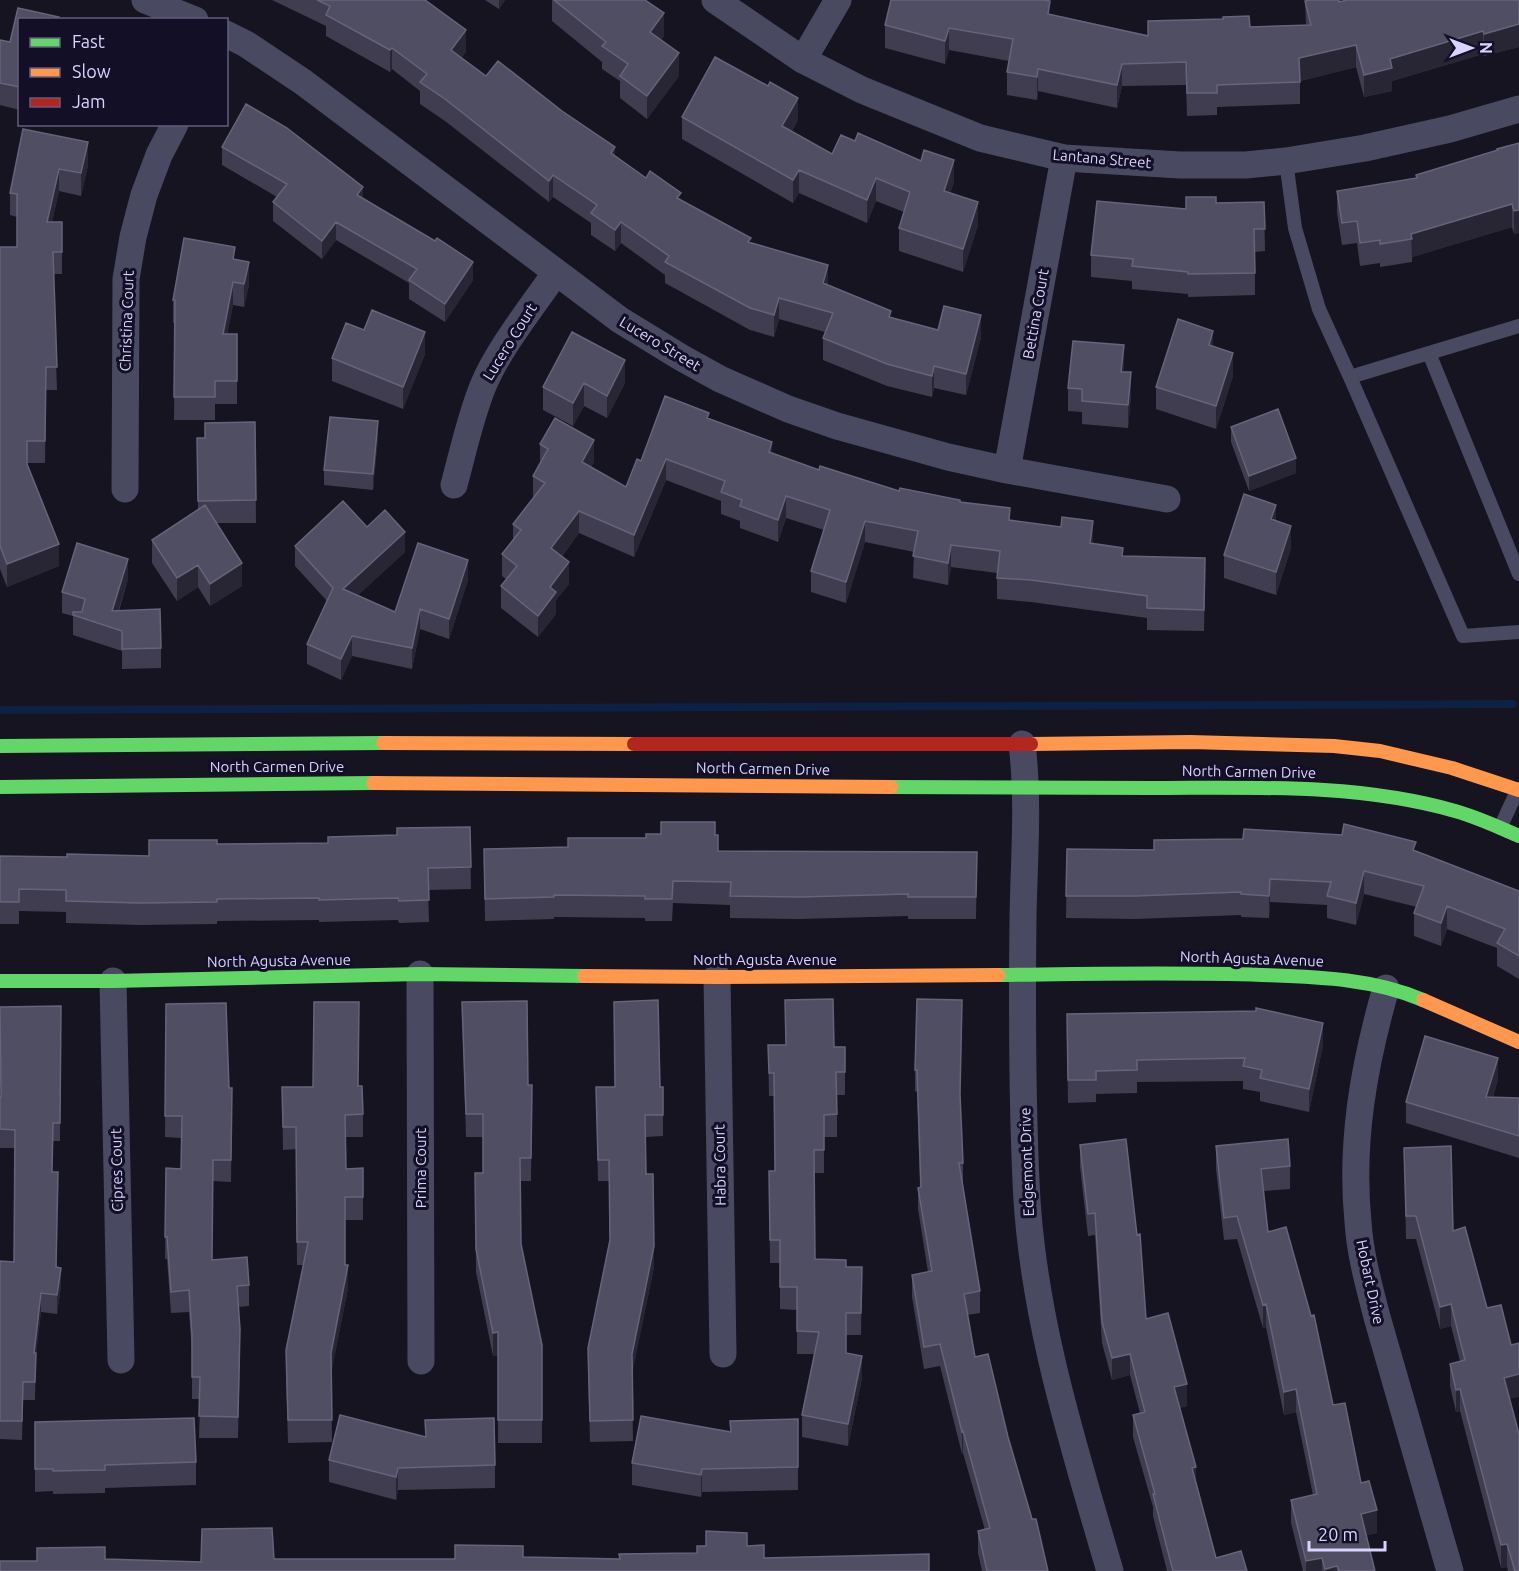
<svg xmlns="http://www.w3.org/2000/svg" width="1519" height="1571" viewBox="0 0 1519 1571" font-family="Ubuntu,sans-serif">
  <rect width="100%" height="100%" fill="#161421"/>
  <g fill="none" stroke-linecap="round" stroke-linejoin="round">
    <path stroke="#0d2144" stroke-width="8" d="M0 710 1513 704"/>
    <path stroke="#4a4962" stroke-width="14" d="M1286 161 1295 228 1319 309 1350 377
      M1519 326 1429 353 1519 574
      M1429 353 1350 377 1463 636 1519 632
      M1500 828 1518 789"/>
    <path stroke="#4a4962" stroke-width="27" d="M145 0 195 20
      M715 0 803 60 862 90 980 138 1064 158 1180 165H1246L1286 161 1365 148 1450 129 1519 109
      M226 34 246 44 303 82 620 320 682 358 720 379 788 409 837 426 948 457 1007 470 1167 499
      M803 60 838 0
      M1007 470 1064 158
      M454 485C463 452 470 418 483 386 498 349 533 306 556 272
      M125 489 126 279 133 237 144 195 159 155 175 124
      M1022 744C1029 801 1024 860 1023 917 1022 1005 1022 1093 1026 1181 1031 1314 1073 1444 1110 1571
      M420 974 421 1361
      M717 977 723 1354
      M113 981 121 1360
      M1386 988C1364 1065 1350 1142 1358 1222 1360 1254 1369 1286 1377 1317L1450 1571"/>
    <path stroke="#63d668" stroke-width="14" d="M0 746 383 743
      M0 787 373 783
      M891 787C978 788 1065 788 1151 788 1252 788 1357 783 1455 811 1477 817 1498 827 1519 836
      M998 975C1086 974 1174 972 1262 975 1316 977 1372 978 1423 1000
      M0 981H113L420 974 584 976"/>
    <path stroke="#ff974d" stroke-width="14" d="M383 743 634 744
      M1031 744 1190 742 1334 746 1380 751 1452 768 1519 790
      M373 783 891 787
      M584 976 717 977 998 975
      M1423 1000 1519 1042"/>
    <path stroke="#b3261e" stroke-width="14" d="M634 744H1031"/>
  </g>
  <path fill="#403d50" d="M272 0H426L466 52 461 58 486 76 615 156 646 178 751 243 828 286 891 318 938 330 981 337 966 395 934 388 932 397 887 386 823 360V338L825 332 779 319 774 337 750 330 665 283V275L621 243 615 251 591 235V223L553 197 549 202 445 121 420 104V91L392 69 390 72 326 36V26Z
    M485 0H505L499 9Z
    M552 0H645L664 36 661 40 679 76 647 119 620 98V81L602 69V62L552 21Z
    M1519 0V47L1484 56 1483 54 1392 81V91L1364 97 1356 67 1300 81V104L1217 107V115L1187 116 1186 85 1122 86 1117 108 1038 91 1037 100 1007 95V72L1009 61 949 50 945 64 885 48V25L1050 14 1148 35 1250 27 1306 25 1305 1 1339 2Z
    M18 8 59 17V20H20V110L0 105V40L10 42Z
    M682 117 798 120 792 131 832 154 954 182 950 193 978 225 963 272 899 251V228L904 212 876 201 867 223 799 193 793 203 682 139Z
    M23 129 88 165 81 196 59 191 52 222H62V274H53L57 390H46L45 463H27L59 566 7 587 0 569V247H17V217L10 215V193Z
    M1519 143V233L1514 234 1512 227 1412 257V262L1380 267V263L1360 266 1357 243 1342 245 1337 213V191L1416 178V175Z
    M222 147 363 199 473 280 445 322 409 299V283L336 240 322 259 273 221V202L277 197 222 165Z
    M1264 202 1265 251 1255 252V295L1188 297V294L1132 289V281L1091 277V255L1186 209 1216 203Z
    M235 260 249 285 244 307 233 305 227 334H237V404H215V420H174L175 323H173V300Z
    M364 330 425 354 403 409 332 381V358Z
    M572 332 625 383 607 418 584 406 573 426 543 410V387Z
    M1124 368 1123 372 1131 395 1128 428 1082 424V412L1068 411V388Z
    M1233 376 1216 429 1156 409V387Z
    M709 419 772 454 819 470 899 491 960 502 1010 521 1093 544 1123 556 1205 580 1204 631 1147 630V618L1031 602 997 599V573L951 567 948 585 913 578 914 552 865 542 846 603 811 592V571L824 530 786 518 778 542 740 528V521L721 514V501L666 480 634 557 579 533 562 556 569 584 556 600V614L538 637 501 608V586L506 579 502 576V554L513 540V524L534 498H533V476L540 464V444L594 462 591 467 626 487 641 461Z
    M255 422 256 523H217L242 586 210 606 198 587 177 601 152 563V540L198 510 197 438H205Z
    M1231 427 1296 473 1249 491 1231 442Z
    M378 437 373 490 324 485V470Z
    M1276 521 1291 548 1276 595 1224 578V555Z
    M295 546 405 552 358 595 395 612 468 580 449 639 420 629 412 669 352 656 341 680 307 664V644L327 601 295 566Z
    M128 579 119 611 161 648V668L122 669V651L73 635V616L62 613V592Z
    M661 822 715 835 718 851 977 852 976 919H908V916L800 919 730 918V905L673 903 672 921H645V918L554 917V919L485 921 484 849 568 847 646 838 661 834Z
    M470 827 471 889 428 890 429 922 399 923 398 920 319 922V920L217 921V924L139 925 66 923V912L19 911V924H0V856L67 857 149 856 217 844 328 843Z
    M1067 849 1416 851 1519 891V979L1497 966V948L1447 929 1441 946 1414 936V913L1417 907 1364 894 1356 925 1327 918V905L1270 902 1269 918 1241 917V915L1135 919 1066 918Z
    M462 1002 528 1085H532L531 1181H521V1244L542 1345V1443H498V1355L493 1356 476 1272 475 1173H483V1137H466Z
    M166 1004 229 1088H232L231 1182 213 1181 212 1260 249 1285V1306L238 1307 240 1350 238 1438H199L200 1399H192V1353L189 1312 171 1313 167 1259H165L166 1168 181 1169V1138L165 1137Z
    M61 1006 60 1141H53L52 1172 57 1267 61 1286 57 1314 41 1312 36 1353 35 1400H23L22 1440 0 1439V1261L14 1262 15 1148H0V1097Z
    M962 1022 960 1101 963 1163V1185L980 1291V1313L967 1315 975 1357 1008 1437 1048 1571H982L978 1553V1531L985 1530 963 1453 962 1454 940 1366 924 1369 912 1297V1275L928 1272 918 1209V1188L920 1187 917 1092 915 1091V1070Z
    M1067 1037 1323 1045 1309 1112 1260 1101V1092L1243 1089V1081L1137 1082V1093L1096 1094V1102L1068 1103Z
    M768 1045 845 1047V1095H837V1137H824V1173H814L815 1259 846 1267H862L861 1335H846V1353L862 1378 848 1446 802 1437V1415L814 1354H797V1310L780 1309V1263H770L769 1171H775L774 1096H769Z
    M1498 1080 1493 1097 1519 1098V1158L1406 1123V1102Z
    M358 1086 363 1114V1137H345L346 1169 363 1168V1220H345V1265L348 1288 331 1373 332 1442 288 1443 286 1373 303 1265H297L296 1149 283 1150 282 1087Z
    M596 1087H663V1136L646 1137V1174L654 1267 632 1373 633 1441 590 1442 588 1369 610 1241 609 1181H598Z
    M1080 1145 1146 1319 1187 1406 1179 1408 1196 1481 1216 1558 1247 1571H1167L1153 1516V1507L1133 1437V1415L1140 1413 1130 1375 1112 1380 1102 1343 1095 1235 1088 1236 1080 1167Z
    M1216 1146 1290 1166V1189L1264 1191 1268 1232 1333 1405 1361 1483 1377 1533 1366 1535 1375 1571H1303L1291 1523V1500L1313 1495 1296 1412 1284 1415 1266 1327 1263 1328 1237 1239 1224 1240 1216 1169Z
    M1404 1148 1453 1231 1510 1399 1519 1571H1508L1507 1567 1501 1568 1460 1411 1456 1412 1450 1386V1364L1460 1361 1451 1326 1440 1329 1416 1239H1406Z
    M35 1422 196 1462V1485L105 1488V1493L53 1494V1491L35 1492Z
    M329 1460 495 1465V1488L398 1490 396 1500 329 1482Z
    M632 1463 798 1467V1490L702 1492 701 1497 632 1485Z"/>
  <path fill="#282635" d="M499 0H505L499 9Z
    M664 13V36L650 55V32Z
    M1519 24V47L1484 56V34Z
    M949 28V50L945 64V41Z
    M466 30V52L451 72V50Z
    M1483 31V54L1392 81V91L1364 97V75L1390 59Z
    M1356 45V67L1299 81V58Z
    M392 48V69L390 72V50Z
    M679 53V76L647 119V96Z
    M1122 64V86L1117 108V85Z
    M1038 69V91L1037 100V77Z
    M798 98V120L782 148V126Z
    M88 142V165L81 196V173Z
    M615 147V168L611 153Z
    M954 160V182L944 214V191Z
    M59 169V191L47 245V222Z
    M799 170V193L793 203V180Z
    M553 175V197L549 202V181Z
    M876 178V201L867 223V200Z
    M363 187V206L357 195Z
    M978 202V225L963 272V249Z
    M1512 204V227L1412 257 1411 234Z
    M1519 210V233L1514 234V211Z
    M336 222V240L322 259V241Z
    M621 222V243L615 251V230Z
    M249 262V285L244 307V284Z
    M473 262V280L445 322V304Z
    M828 265V287L823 283Z
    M233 282V305L223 356V334Z
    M779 298V319L774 337V315Z
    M981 315V337L966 395V374Z
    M1213 331V354L1209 345Z
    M425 332V354L403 409V387Z
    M1124 345V368L1121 394V372Z
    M1233 353V376L1216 429V406Z
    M625 360V383L607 418V396Z
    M934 366V388L932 397V376Z
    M1131 372V395L1128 428V405Z
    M584 383V406L573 426V403Z
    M378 421V437L373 490V474Z
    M594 440V462L582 483V462Z
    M772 442V464L769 452Z
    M1296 458V473L1249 491V476Z
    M666 459V480L634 557V535Z
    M786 496V518L778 542V520Z
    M1276 505V527L1271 519Z
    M579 511V533L551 569V548Z
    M865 521V542L846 603V582Z
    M1093 521V543L1090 565V543Z
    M1291 526V548L1276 595V572Z
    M405 532V552L343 609V589Z
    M59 544V566L7 587V564Z
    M951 545V567L948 585V563Z
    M128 559V579L113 628 112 611Z
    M468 560V580L449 639V619Z
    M569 562V584L556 600V614L538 637V616L550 587Z
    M242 563V586L210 606V584Z
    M198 565V587L177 601V578Z
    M420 609V629L412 669V648Z
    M352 636V656L341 680V659Z
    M1364 871V894L1356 925V903Z
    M1270 879V902L1269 918V896Z
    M1447 906V929L1441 946V923Z
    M1323 1023V1045L1309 1112V1089Z
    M1498 1058V1080L1486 1119V1097Z
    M654 1246V1267L632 1375V1354Z
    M348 1265V1288L331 1375V1353Z
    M61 1268V1286L57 1314V1295Z
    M41 1293V1312L34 1372V1353Z
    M1266 1304V1327L1263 1328V1305Z
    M1451 1304V1326L1440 1329V1307Z
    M498 1332V1355L493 1356V1333Z
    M1130 1354V1375L1112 1380V1358Z
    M862 1356V1378L848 1446V1424Z
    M1519 1374V1397L1504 1400V1378Z
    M1187 1384V1406L1174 1409V1387Z
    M1296 1389V1412L1284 1415V1392Z
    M1460 1389V1411L1456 1412V1390Z
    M963 1431V1453L962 1454V1432Z
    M1196 1467V1489L1192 1468Z
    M398 1468V1490L396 1500V1477Z
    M702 1469V1492L701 1497V1475Z
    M1377 1510V1533L1361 1537V1514Z
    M1507 1544V1567L1501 1568V1545Z
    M1322 1558V1571H1306V1561Z
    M1337 1566V1571H1325V1569Z"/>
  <path fill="#504e63" stroke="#66637b" stroke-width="1.5" d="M317 0H425L466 30 451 50 486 76 498 61 562 111 615 147 611 153 646 178 650 171 681 193 677 198 751 238 748 242 828 265 823 283 891 311 889 317 938 330 944 306 981 315 966 374 934 366 932 376 887 364 823 338 833 313 779 298 774 315 750 308 665 262 669 256 621 222 615 230 591 213 597 205 553 175 549 181 445 99 420 82 427 74 392 48 390 50 326 15 330 6Z
    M554 0H645L664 13 650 32 679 53 647 96 620 76 628 64 602 46 606 42Z
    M891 0H1044L1050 1 1048 14 1148 36V21L1223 19V17L1249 16 1250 27 1311 25 1305 1 1310 0H1339V2L1347 0H1519V24L1484 34 1483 31 1390 59 1392 68 1364 75 1356 45 1299 58 1300 82 1217 85V93H1187L1186 62 1122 64 1117 85 1038 69 1037 77 1007 72 1013 39 949 28 945 41 885 25Z
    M18 8 59 17 58 20H20V87L0 83V40L10 42Z
    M715 57 768 86 770 82 798 98 782 126 832 154 841 135 855 141 858 133 921 161 924 150 954 160 944 191 978 202 963 249 899 228 910 192 876 178 867 200 799 170 793 180 682 117Z
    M246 104 287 128 363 187 357 195 435 241 437 238 473 262 445 304 409 280 417 269 336 222 322 241 273 202 287 184 222 147Z
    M23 129 88 142 81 173 59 169 47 222H62V252H53L57 367H46L45 441H27V464L59 544 7 564 0 546V247H17V194L10 193Z
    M1519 143V210L1514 211 1512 204 1411 234 1412 239 1380 244V240L1360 243 1357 221 1342 223 1337 191 1417 178 1416 175 1498 150 1497 149Z
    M1186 197H1216V203L1264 202 1265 229H1254L1255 273 1188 274V272L1132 266 1133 259 1091 255 1097 201 1186 209Z
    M184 238 235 247 233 259 249 262 244 284 233 282 223 334H237V381H215V397H174L175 300H173Z
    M372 310 425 332 403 387 332 358 346 323 364 330Z
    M1178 319 1213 331 1209 345 1233 353 1216 406 1156 387Z
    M572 332 625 360 607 396 584 383 573 403 543 387Z
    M1073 341 1124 345 1121 372H1131L1128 405 1082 401V389L1068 388Z
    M665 396 709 413 707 418 772 442 769 452 819 470 820 466 899 491 900 488 960 500V502L1010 508 1009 520 1061 527 1062 517 1093 521 1090 543 1123 548 1122 556 1205 558 1204 610 1147 608V596L1031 580 997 578 1000 551 951 545 948 563 913 556 918 531 865 521 846 582 811 571 830 510 786 496 778 520 740 506 742 500 721 492 725 481 666 459 634 535 579 511 551 548 569 562 550 587 556 592 538 616 501 586 517 566 502 554 521 530 513 524 545 483 533 476 548 449 540 444 555 418 594 440 582 462 626 487 637 459 641 461Z
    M1278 409 1296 458 1249 476 1231 427Z
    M330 417 378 421 373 474 324 470Z
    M255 422 256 500 198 501 197 438H205V423Z
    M1244 494 1276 505 1271 519 1291 526 1276 572 1224 555Z
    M343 501 367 527 385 510 405 532 343 589 395 612 418 543 468 560 449 619 420 609 412 648 352 636 341 659 307 644 333 588 295 546Z
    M205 505 242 563 210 584 198 565 177 578 152 540Z
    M77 543 128 559 112 611 160 609 161 648 122 649V631L73 615V612H82L85 599 62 592Z
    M661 822H715V835H718V851L977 852 976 897H908V894L800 897 730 896 731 882 673 881 672 899H645V896L554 895V897L485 899 484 849 568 847V838H646V834H661Z
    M1344 824 1416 842 1413 850 1519 891V956L1497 943 1505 929 1447 906 1441 923 1414 913 1424 886 1364 871 1356 903 1327 896 1331 882 1270 879 1269 896 1241 894V892L1135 896H1066L1067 849 1154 850V840L1243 839 1244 829 1342 835Z
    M470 827 471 867 428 868 429 900 399 901 398 898 319 900V898L217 899V902L139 903 66 901V890L19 889V902H0V856L67 857V854L149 856V840H217V844L328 843V837L397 835V828Z
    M833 999 834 1047H845V1072H836L837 1114 824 1115V1150H814L815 1259 846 1260V1267H862L861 1313H846V1353L862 1356 848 1424 802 1415 819 1332 797 1331V1287H780V1240H770L769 1171H775L774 1073H769L768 1045H786L785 1000Z
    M917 999 962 1000 960 1094 963 1163H959L980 1291 964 1294 975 1357 988 1354 1008 1437 1032 1519H1036L1048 1571H987L978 1531 990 1528 963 1431 962 1432 940 1344 924 1347 912 1275 932 1271 918 1188 921 1187 917 1070H915Z
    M658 1000 660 1087H663V1115H645L646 1174H653L654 1246 632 1354 633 1420 590 1421 588 1348 610 1240 609 1160H598L596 1087H615L614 1002Z
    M527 1001 528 1085H532L531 1158H520L521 1244 542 1345V1420H498V1332L493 1333 476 1249 475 1173H483V1114H466L462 1002Z
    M314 1002H359L358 1086H362L363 1114 345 1115 346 1169 363 1168V1197H345V1265H348L331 1353 332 1420H288L286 1350 308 1242H297L296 1127H283L282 1087H313Z
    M226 1003 229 1088H232L231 1160H213L212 1260 247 1257 249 1285 237 1286 240 1329 238 1417 199 1416 200 1377H192V1335L189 1290 171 1292 167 1237H165L166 1168 181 1169 182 1116H165L166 1004Z
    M61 1006 60 1123H53L52 1172H58L56 1267 61 1268 57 1295 41 1293 34 1353H36L35 1382H23L22 1421H0V1261L14 1262 15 1130 0 1129V1097H1L0 1007Z
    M1256 1008 1323 1023 1309 1089 1260 1078 1262 1070 1243 1066 1245 1058 1137 1060V1070L1096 1071V1080H1068L1067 1014 1256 1011Z
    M1425 1036 1498 1058 1486 1097 1519 1098V1136L1406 1102Z
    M1126 1139 1137 1235 1140 1234 1146 1319 1168 1313 1187 1384 1174 1387 1196 1467 1192 1468 1216 1558 1241 1551 1247 1571H1173L1153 1494H1155L1133 1415 1145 1412 1130 1354 1112 1358 1102 1322 1095 1213 1088 1214 1080 1145Z
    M1288 1139 1290 1166 1261 1169 1268 1232 1286 1227 1311 1316 1314 1315 1333 1405 1345 1403 1361 1483 1369 1481 1377 1510 1361 1514 1375 1571H1339L1337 1566 1325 1569 1322 1558 1306 1561 1291 1500 1317 1494 1296 1389 1284 1392 1266 1304 1263 1305 1237 1216 1224 1218 1216 1146Z
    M1451 1146 1453 1231 1465 1227 1487 1308 1501 1305 1511 1345 1519 1343V1374L1504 1378 1519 1434V1571H1515L1507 1544 1501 1545 1460 1389 1456 1390 1450 1364 1465 1360 1451 1304 1440 1307 1416 1216H1406L1404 1148Z
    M340 1415 426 1437 425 1420 494 1418 495 1465 398 1468 396 1477 329 1460Z
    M641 1416 731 1432 730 1421 798 1419V1467L702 1469 701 1475 632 1463Z
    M194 1418 196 1462 105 1465V1470L53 1471V1469H35V1422Z
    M272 1528 274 1559H455V1545L523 1546V1557L620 1559 619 1554 697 1553V1546H706V1531L747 1533V1546L764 1545V1558L929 1554V1571H0V1561H37V1548L105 1547V1559L201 1562 202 1529Z"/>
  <g text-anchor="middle" stroke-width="6" stroke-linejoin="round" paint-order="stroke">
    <g font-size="15" fill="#d9d4ff" stroke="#130f26">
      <text transform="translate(1102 159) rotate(5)" y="5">Lantana Street</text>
      <text transform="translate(1036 314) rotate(-80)" y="5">Bettina Court</text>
      <text transform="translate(127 321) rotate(-88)" y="5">Christina Court</text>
      <text transform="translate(510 342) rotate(-58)" y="5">Lucero Court</text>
      <text transform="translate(660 344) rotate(31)" y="5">Lucero Street</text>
      <text x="277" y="772">North Carmen Drive</text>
      <text transform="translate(763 769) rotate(1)" y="5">North Carmen Drive</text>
      <text transform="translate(1249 772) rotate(1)" y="5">North Carmen Drive</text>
      <text transform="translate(1252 959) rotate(2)" y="5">North Agusta Avenue</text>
      <text x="765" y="965">North Agusta Avenue</text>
      <text transform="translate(279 961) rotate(-1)" y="5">North Agusta Avenue</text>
      <text transform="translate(1027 1162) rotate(-92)" y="5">Edgemont Drive</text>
      <text transform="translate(720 1165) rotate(-91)" y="5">Habra Court</text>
      <text transform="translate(421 1168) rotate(-90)" y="5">Prima Court</text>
      <text transform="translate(117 1170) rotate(-91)" y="5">Cipres Court</text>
      <text transform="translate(1370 1282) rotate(78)" y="5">Hobart Drive</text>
    </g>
  </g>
  <rect x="18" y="18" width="210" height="108" fill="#130f26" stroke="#625e7d" stroke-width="1.5"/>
  <rect x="30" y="38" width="30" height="9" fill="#63d668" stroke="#625e7d" stroke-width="1.5"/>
  <text x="72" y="48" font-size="18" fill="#d9d4ff">Fast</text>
  <rect x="30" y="68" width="30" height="9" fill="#ff974d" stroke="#625e7d" stroke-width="1.5"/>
  <text x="72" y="78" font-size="18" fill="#d9d4ff">Slow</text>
  <rect x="30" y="98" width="30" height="9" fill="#b3261e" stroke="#625e7d" stroke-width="1.5"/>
  <text x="72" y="108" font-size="18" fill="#d9d4ff">Jam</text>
  <g transform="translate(1471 48) rotate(90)" stroke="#130f26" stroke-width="4.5" paint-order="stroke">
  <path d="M0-4.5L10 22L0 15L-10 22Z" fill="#d9d4ff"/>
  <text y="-9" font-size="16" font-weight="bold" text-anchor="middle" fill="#d9d4ff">N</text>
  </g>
  <path d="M1309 1541v9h76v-9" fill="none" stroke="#d9d4ff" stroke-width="3"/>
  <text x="1318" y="1541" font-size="18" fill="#d9d4ff" stroke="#130f26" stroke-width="4.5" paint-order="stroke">20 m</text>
</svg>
